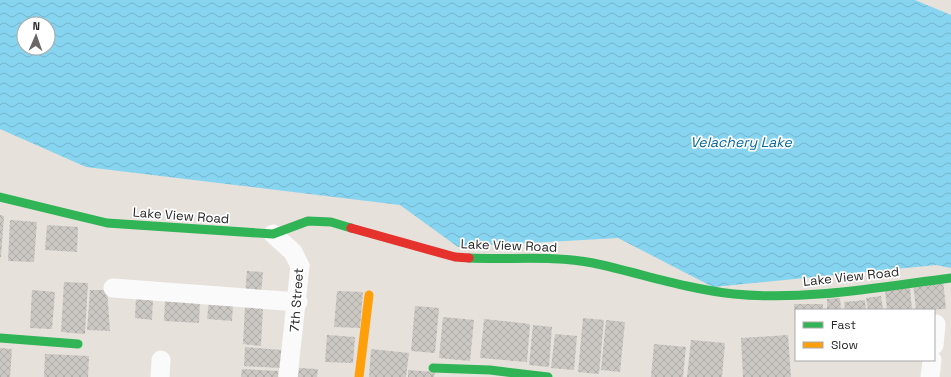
<svg xmlns="http://www.w3.org/2000/svg" width="951" height="377" viewBox="0 0 951 377" font-family="'Space Grotesk',sans-serif">
  <defs>
    <pattern id="water-waves" width="16" height="10" patternUnits="userSpaceOnUse"><rect width="16" height="10" fill="#86d4f0"/><path d="M0 5q4-4 8 0t8 0" fill="none" stroke="#74b6ce"/></pattern>
    <pattern id="building-cross-hatch" width="8" height="8" patternUnits="userSpaceOnUse"><rect width="8" height="8" fill="#cbc7c3"/><path d="M0 0l8 8M0 8l8-8" fill="none" stroke="#aeaba8"/></pattern>
  </defs>
  <rect width="100%" height="100%" fill="#e6e1db"/>
  <path fill="url(#water-waves)" fill-rule="evenodd" d="M0 0H915L951 15V268L936 265 713 287 618 238 458 247 400 205 86 167 0 129ZM24 24H48V48H24Z"/>
  <path fill="url(#building-cross-hatch)" d="M0 215 4 216 1 257H0Z
    M10 220 37 222 34 262 8 261Z
    M47 225 78 227 77 252 45 250Z
    M247 271 263 272 261 296 245 294Z
    M943 280 946 309 916 310 913 283Z
    M64 282 88 283 85 334 61 332Z
    M910 288 912 310H887L885 290Z
    M32 290 55 292 52 329 30 328Z
    M90 290H107L110 331 87 330Z
    M337 291 363 292 360 328 334 327Z
    M881 296 883 310H868L866 298Z
    M136 297 153 298 152 320 135 318Z
    M840 298 841 310H827V299Z
    M165 299 200 301 199 323 164 321Z
    M865 300 866 310H845L844 302Z
    M209 301 233 302 232 321 207 319Z
    M794 304H823V310H796L795 315Z
    M415 306 439 308 435 353 411 351Z
    M245 307 263 308 261 346 243 344Z
    M443 317 474 320 470 361 439 358Z
    M583 318 604 320 599 374 578 372Z
    M484 319 530 324 527 362 480 358Z
    M606 320 625 322 620 372 601 370Z
    M533 325 552 327 549 367 529 365Z
    M555 334 577 336 574 370 551 368Z
    M327 335 355 337 353 363 325 362Z
    M788 335 791 377H743L741 338Z
    M691 340 725 343 722 377H687Z
    M654 344 686 347 683 377H651Z
    M245 347 282 350 281 368 244 366Z
    M0 348 12 349 10 377H0Z
    M371 349 409 353 406 377H369Z
    M45 354 89 356 88 377H44Z
    M299 368 318 369 317 377H298Z
    M242 369 278 371V377H241Z
    M408 370 435 372 434 377H408Z"/>
  <g fill="none" stroke-linecap="round" stroke-linejoin="round">
    <path stroke="#fbfafa" stroke-width="19" d="M273 234 293 252 300 266 288 377
      M113 288 298 302
      M934 345 936 324
      M160 377 161 360
      M930 377 932 360"/>
    <path stroke="#30b455" stroke-width="9" d="M0 197 107 223 273 234 308 221 331 222 351 228
      M469 258C510 260 553 255 593 263 640 273 686 289 734 294 807 301 880 287 951 278
      M0 338 78 344
      M433 368 490 370 548 377"/>
    <path stroke="#ff9f0a" stroke-width="9" d="M359 377 369 295"/>
    <path stroke="#e5322d" stroke-width="9" d="M351 228 455 257 469 258"/>
  </g>
  <g text-anchor="middle" stroke-width="3.5" stroke-linejoin="round" paint-order="stroke">
    <g font-size="13" fill="#272727" stroke="#fff">
      <text transform="translate(181 215) rotate(4)" y="5">Lake View Road</text>
      <text transform="translate(509 245) rotate(2)" y="5">Lake View Road</text>
      <text transform="translate(851 276) rotate(-6)" y="5">Lake View Road</text>
      <text transform="translate(296 300) rotate(-86)" y="5">7th Street</text>
    </g>
    <g font-size="14" font-style="italic" fill="#0169a0" stroke="#fff">
      <text x="741" y="147">Velachery Lake</text>
    </g>
  </g>
  <rect x="795" y="309" width="140" height="52" fill="#ffffff" stroke="#a9a9a9"/>
  <rect x="803" y="322" width="20" height="6" fill="#30b455" stroke="#a9a9a9"/>
  <text x="831" y="329" font-size="12" fill="#272727">Fast</text>
  <rect x="803" y="342" width="20" height="6" fill="#ff9f0a" stroke="#a9a9a9"/>
  <text x="831" y="349" font-size="12" fill="#272727">Slow</text>
  <g transform="translate(36 36) rotate(2)"><circle r="19" fill="#ffffff" stroke="#a9a9a9"/>
  <path d="M0-3L7 15L0 10L-7 15Z" fill="#6a6866"/>
  <text y="-6" font-size="11" font-weight="bold" text-anchor="middle" fill="#272727">N</text>
  </g>
</svg>
